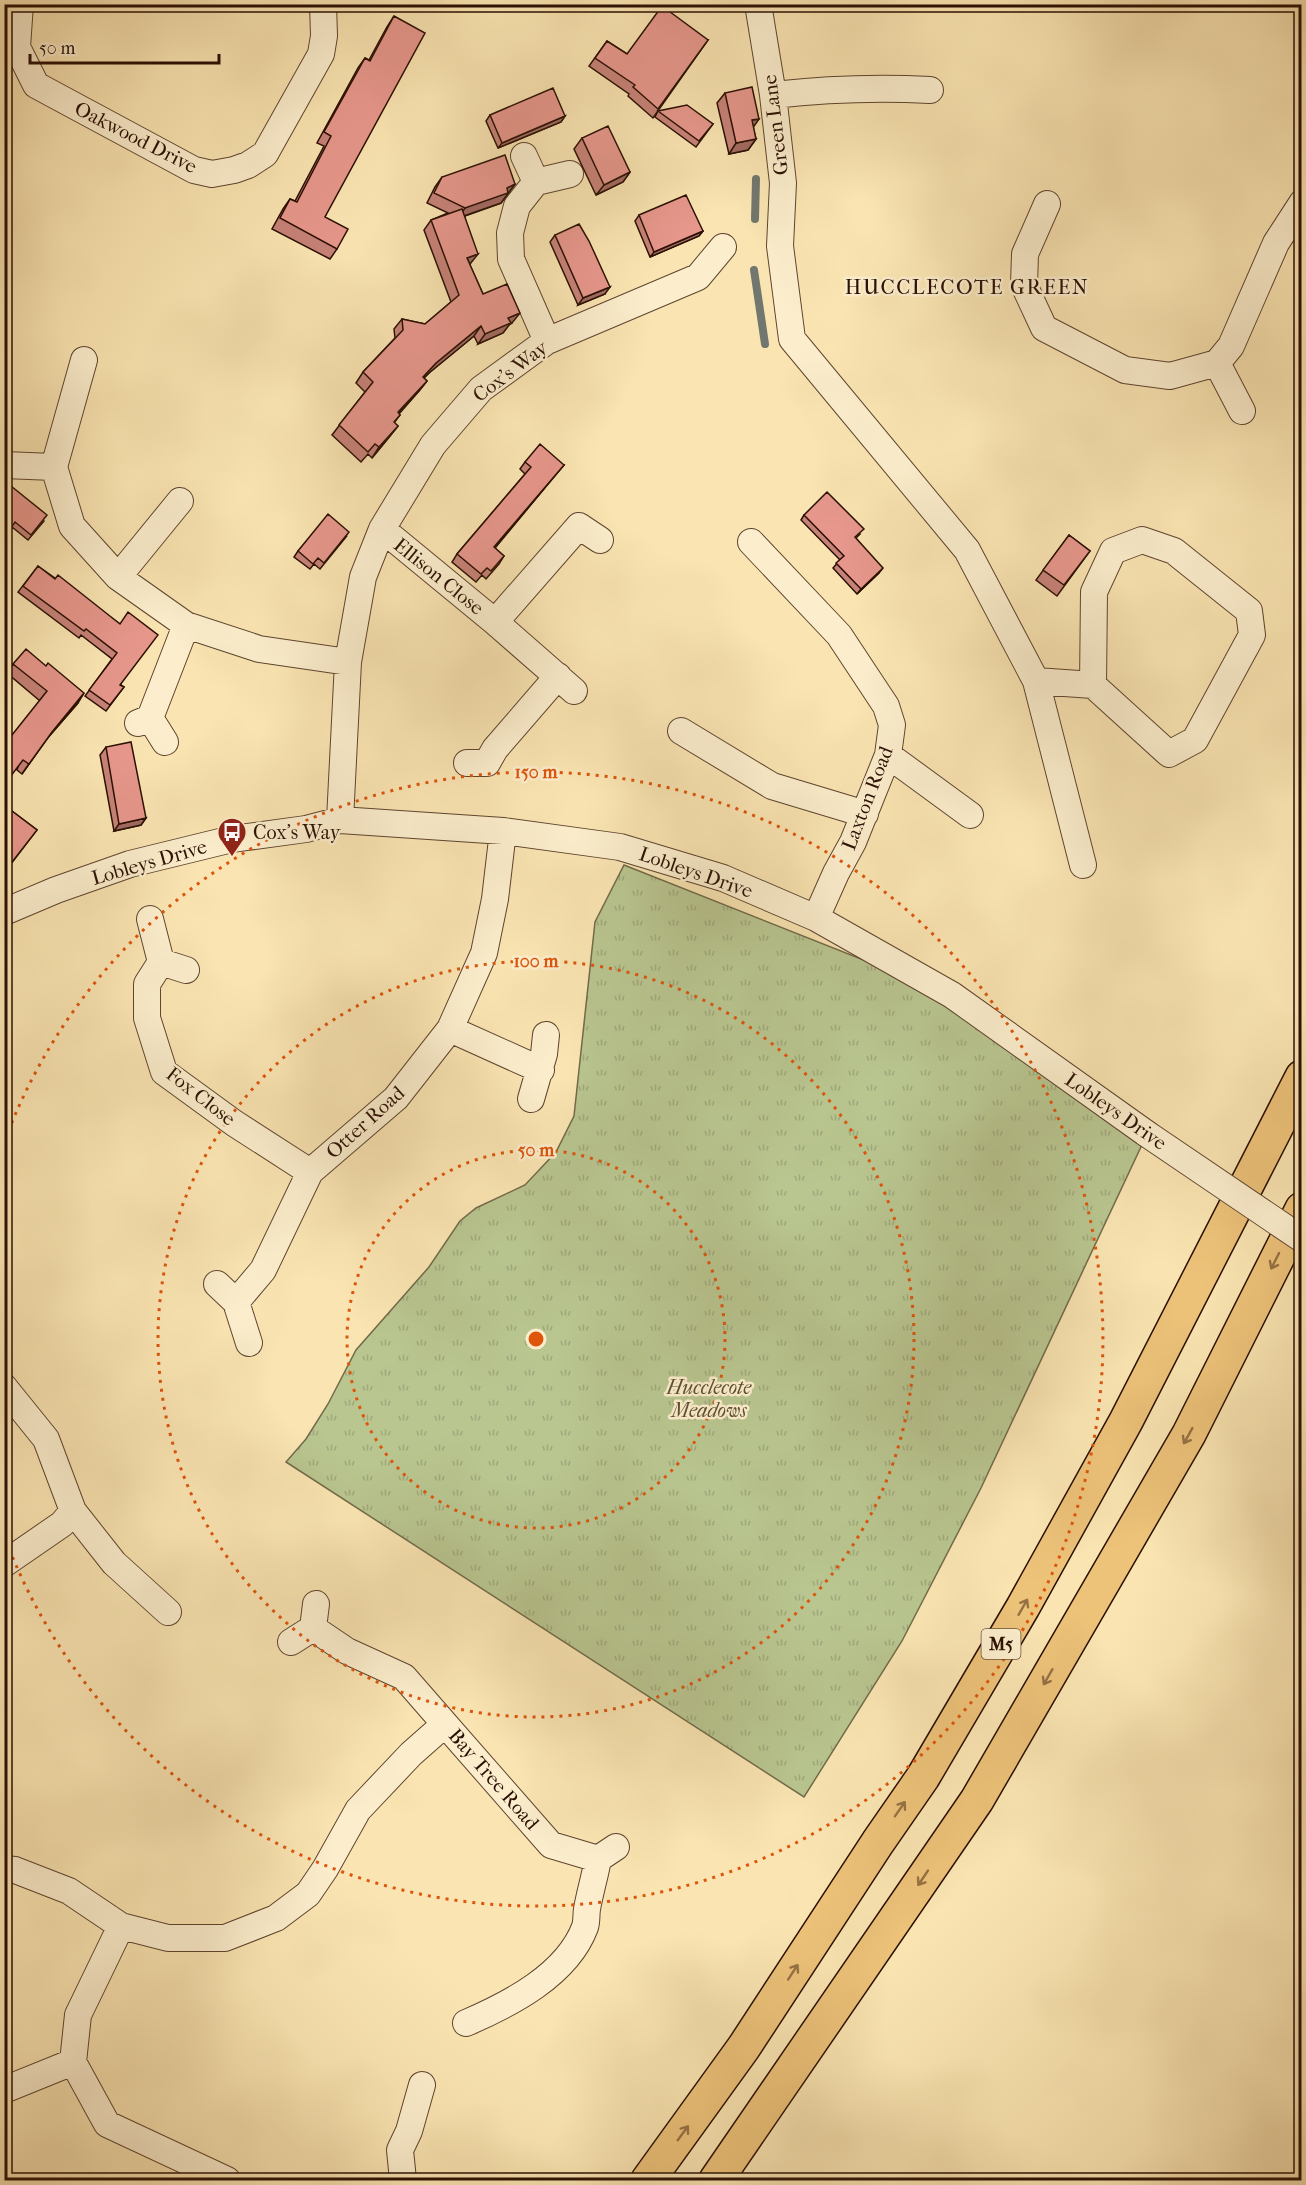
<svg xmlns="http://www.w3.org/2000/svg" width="1306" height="2185" viewBox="0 0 1306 2185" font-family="'IM FELL French Canon',serif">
  <defs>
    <pattern id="grass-tufts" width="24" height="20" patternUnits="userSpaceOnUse" patternTransform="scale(1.5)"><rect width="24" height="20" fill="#b9c690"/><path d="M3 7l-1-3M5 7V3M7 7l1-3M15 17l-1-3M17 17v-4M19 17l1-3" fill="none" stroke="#9fa97b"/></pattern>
  </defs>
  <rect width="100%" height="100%" fill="#fae5b2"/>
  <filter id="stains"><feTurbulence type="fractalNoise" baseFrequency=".00333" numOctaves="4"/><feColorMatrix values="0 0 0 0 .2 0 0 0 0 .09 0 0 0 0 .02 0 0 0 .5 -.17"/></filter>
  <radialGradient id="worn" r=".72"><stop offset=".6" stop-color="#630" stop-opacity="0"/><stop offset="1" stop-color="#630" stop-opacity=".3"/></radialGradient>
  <path fill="url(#grass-tufts)" stroke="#726a4a" stroke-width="1.5" d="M624 865 952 995 1147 1134 981 1488 902 1641 804 1797 286 1462 306 1439 328 1404 356 1350 429 1267 460 1221 476 1208 525 1185 556 1152 574 1116 595 922Z"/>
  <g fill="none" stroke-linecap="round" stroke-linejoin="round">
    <path stroke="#71776e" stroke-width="8" d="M755 219 756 179
      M754 270 765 344"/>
    <g stroke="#5e442f" stroke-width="28">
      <path id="minor" d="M20 4 17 47 36 85 194 170 212 174 234 170 248 165 265 154 321 54 324 36 323 4
        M758 4 773 95 783 183 780 246 792 339 967 550 1036 681 1083 865
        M773 95C826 89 877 87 930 90
        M524 156 536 182
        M1047 204 1025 254 1024 285 1044 328 1125 370 1170 376 1217 363 1231 346 1276 243 1302 203
        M547 341 511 259 510 233 517 206 536 182 570 174
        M84 360 54 467 72 526 118 577 186 625 259 649 348 662
        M1217 363 1242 411
        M4 465 54 467
        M382 529 495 622 579 526 600 540
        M1142 540 1174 551 1249 611 1252 635 1195 740 1169 754 1093 685 1094 592 1113 551Z
        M751 542 839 635 886 706 892 725 888 755 853 842 836 873 816 918
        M118 577 180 501
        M495 622 574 691
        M1036 681 1093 685
        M150 718 165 742
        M138 723 150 718 186 625
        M681 731 772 786 865 814
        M888 755 970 815
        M467 763H487L495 749 558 676
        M340 820 348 662 363 577 382 529 433 445 481 389 547 341 698 277 723 247
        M4 912 56 890 130 864 232 839 306 829 340 820 503 831 620 847 723 878 816 918 952 995 1147 1134
        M150 919 161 962 147 984V1018L164 1072 234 1123 310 1172
        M161 962 186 970
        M450 1029 541 1070
        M531 1099 544 1054 546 1035
        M217 1284 236 1302 249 1343
        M236 1302 263 1270 310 1172 396 1098 450 1029 484 953 495 899 503 831
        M4 1387 46 1439 73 1511 114 1563 168 1612
        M4 1564 62 1524 73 1511
        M313 1628 347 1651 404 1677 445 1724
        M291 1642 313 1628 316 1604
        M4 1869 15 1870 69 1891 121 1926 168 1938H225L276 1918 308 1894 325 1869 358 1810 411 1754 445 1724 551 1845 598 1859 616 1847
        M121 1926 78 2015 73 2062 107 2124 227 2180
        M466 2023C510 2004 567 1975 585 1927 587 1921 586 1915 587 1909 590 1892 595 1876 598 1859
        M4 2090 73 2062
        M403 2180 400 2150 409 2131 422 2085"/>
    </g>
    <g stroke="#2a0f03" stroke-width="36">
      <path id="highway" d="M648 2180 744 2047 878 1842 923 1777 1023 1607 1126 1421 1302 1077
        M716 2180 977 1800 1189 1434 1302 1209"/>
    </g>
    <use href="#minor" stroke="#fceecd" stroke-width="26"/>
    <use href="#highway" stroke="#edc279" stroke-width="33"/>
    <g stroke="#5e442f" stroke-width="28" stroke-linecap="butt">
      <path id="minor-bridge" d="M1147 1134 1302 1239"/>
    </g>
    <use href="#minor-bridge" stroke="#fceecd" stroke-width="26"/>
  </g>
  <path fill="#c78278" stroke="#2a0f03" stroke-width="1.5" d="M394 16 325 217 337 249 330 259 272 229 283 209 290 199 295 201 324 146 317 143 358 68 365 58 369 60 387 27Z
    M708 40 653 118 628 96 629 94 589 66 607 41 627 54Z
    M725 93 753 127 756 139 748 150 729 154 717 103Z
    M658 111 713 124 696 147 655 117Z
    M490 115 565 116 561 122 498 148 486 121Z
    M582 138 630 172 623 182 596 195 574 149Z
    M442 177 515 184 501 203 465 216 470 265 483 294 512 323 509 325 503 333 478 344 474 336 429 373 424 378 427 381 419 391 399 414 400 415 394 423 398 426 390 436 372 458 368 454 361 462 332 435 365 392 356 383 363 372 395 338 394 329 402 319 425 324 451 302 424 230 431 220 448 213 427 203 435 187Z
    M639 215 703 231 699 236 650 257 635 221Z
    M555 235 605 294 578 305 550 242Z
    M525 462 564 465 558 472 495 548 504 556 499 564 486 579 482 575 476 582 452 562 457 554 525 474 520 469Z
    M4 483 44 521 28 540 12 527 7 533 4 531Z
    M804 515 860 534 856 538 879 573 857 594 833 568 840 560 801 520Z
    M1069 535 1090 551 1057 596 1036 580Z
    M346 537 320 569 314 564 310 569 294 557 298 551Z
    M38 566 120 624 121 685 124 687 106 711 85 696 112 659 81 635 79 638 18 592Z
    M13 664 78 703 45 741 22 774 17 770 40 701 7 673Z
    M106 747 146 818 141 825 114 831 100 755Z
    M4 805 37 830 4 873Z"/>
  <path fill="#a26a62" stroke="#2a0f03" stroke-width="1.5" d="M386 4H400L399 6Z
    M565 116 561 122 498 148 502 143Z
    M759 119 752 129V120Z
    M756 139 748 150 729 154 736 143Z
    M630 172 623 182 596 195 604 185Z
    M515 184 501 203 458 218 465 208Z
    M703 231 699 236 650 257 654 252Z
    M478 254 470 264 467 258Z
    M610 287 605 294 578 305 583 298Z
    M520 313 512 323 509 325 503 333 478 344 485 334 508 318Z
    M481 326 474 336 429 373 415 387 423 377 436 363Z
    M427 381 419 391 390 423 398 412Z
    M398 426 390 436 372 458 379 447Z
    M564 465 558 472 489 555 494 547Z
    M883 568 879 573 857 594 861 589Z
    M84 693 78 703 45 741 22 774 52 732Z
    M146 818 141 825 114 831 119 824Z"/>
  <path fill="#e7978c" stroke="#2a0f03" stroke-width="1.5" d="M662 6 708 40 658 109 633 87 635 85 595 58 607 41 627 54Z
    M394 16 425 33 325 217 348 229 337 249 280 218 290 199 297 202 331 136 324 132 365 58 370 61Z
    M752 87 759 119 752 120 756 139 736 143 725 93Z
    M553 88 565 116 502 143 490 115Z
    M687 105 713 124 699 141 658 111Z
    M608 126 630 172 604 185 582 138Z
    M505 155 515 184 507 188 508 193 465 208 434 193 442 177Z
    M686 195 703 231 654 252 639 215Z
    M462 209 478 254 467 258 483 294 507 284 520 313 508 318 511 323 485 334 481 326 436 363 423 377 427 381 398 412 400 415 394 422 398 426 379 447 375 444 368 452 339 425 373 382 363 372 403 330 402 319 425 324 459 295 431 220Z
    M579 224 589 241 610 287 583 298 555 235Z
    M540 444 564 465 494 547 504 556 491 571 487 568 481 574 457 554 531 467 525 462Z
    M6 482 47 515 31 535 15 522 11 528 4 523V483Z
    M827 492 864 529 855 537 883 568 861 589 836 563 844 556 804 515Z
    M328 514 349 532 324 563 318 558 313 564 298 551Z
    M1069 535 1090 551 1064 585 1043 570Z
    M38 566 55 579 58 575 120 624 128 612 158 635 120 685 124 687 110 705 89 690 117 653 86 629 84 631 23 586Z
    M26 649 46 666 48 663 84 693 52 732 29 764 23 760 4 785V745L47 691 13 664Z
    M131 742 146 818 119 824 106 747Z
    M4 805 37 830 9 866 4 862Z"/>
  <defs><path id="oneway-shaft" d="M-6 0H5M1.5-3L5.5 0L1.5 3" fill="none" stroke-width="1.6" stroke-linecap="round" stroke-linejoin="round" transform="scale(1.5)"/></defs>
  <g stroke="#957144">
    <use href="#oneway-shaft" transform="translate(1275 1261) rotate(117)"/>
    <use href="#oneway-shaft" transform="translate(1188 1436) rotate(119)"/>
    <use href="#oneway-shaft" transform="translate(1023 1607) rotate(-60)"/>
    <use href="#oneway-shaft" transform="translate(1048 1677) rotate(120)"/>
    <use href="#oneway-shaft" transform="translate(900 1809) rotate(-55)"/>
    <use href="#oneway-shaft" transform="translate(923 1878) rotate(124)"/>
    <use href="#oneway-shaft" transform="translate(793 1972) rotate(-57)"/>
    <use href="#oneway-shaft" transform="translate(683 2133) rotate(-54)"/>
  </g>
  <g fill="none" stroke="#de550c" stroke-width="3" stroke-dasharray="3 6">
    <circle cx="536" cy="1339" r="189"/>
    <circle cx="536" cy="1339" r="378"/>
    <path d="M5 1140A567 567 0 1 1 5 1538"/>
  </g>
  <defs>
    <g id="bus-pin" transform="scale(1.5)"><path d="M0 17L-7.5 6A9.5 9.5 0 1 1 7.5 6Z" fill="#8f2418" stroke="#fceecd"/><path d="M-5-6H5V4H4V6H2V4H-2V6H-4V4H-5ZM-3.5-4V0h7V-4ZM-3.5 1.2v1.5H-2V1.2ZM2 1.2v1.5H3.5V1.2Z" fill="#fff"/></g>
  </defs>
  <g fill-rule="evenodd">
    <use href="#bus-pin" x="232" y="832"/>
  </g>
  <g text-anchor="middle" stroke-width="5" stroke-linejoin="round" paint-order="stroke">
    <rect fill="#fceecd" stroke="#695240" stroke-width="1.5" x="981.5" y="1629" width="39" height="30" rx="4.5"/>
    <g font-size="18" font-weight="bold" fill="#2a0f03">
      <text x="1001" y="1650">M5</text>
    </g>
    <g font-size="20" fill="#2a0f03" stroke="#fceecd">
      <text transform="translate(775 125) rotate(-97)" y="7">Green Lane</text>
      <text transform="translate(136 137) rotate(27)" y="7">Oakwood Drive</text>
      <text transform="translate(510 371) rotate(-37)" y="7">Cox's Way</text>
      <text transform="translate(439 576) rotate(39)" y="7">Ellison Close</text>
      <text transform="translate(867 798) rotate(-69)" y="7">Laxton Road</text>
      <text transform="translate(149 862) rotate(-16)" y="7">Lobleys Drive</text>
      <text transform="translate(696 872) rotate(19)" y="7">Lobleys Drive</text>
      <text transform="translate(201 1096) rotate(38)" y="7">Fox Close</text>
      <text transform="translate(1116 1111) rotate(35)" y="7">Lobleys Drive</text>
      <text transform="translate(365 1122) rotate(-42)" y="7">Otter Road</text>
      <text transform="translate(494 1779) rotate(49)" y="7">Bay Tree Road</text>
    </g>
    <g font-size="20" fill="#2a0f03" stroke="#fceecd" text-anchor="start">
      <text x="253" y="839">Cox's Way</text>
    </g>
    <g font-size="20" font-style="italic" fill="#5c4f34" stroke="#fceecd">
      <text x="709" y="1394">Hucclecote<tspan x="709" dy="23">Meadows</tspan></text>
    </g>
    <g font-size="21" letter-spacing="1.5" fill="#2a0f03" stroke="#fceecd">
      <text x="967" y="294">HUCCLECOTE GREEN</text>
    </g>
  </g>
  <circle cx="536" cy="1339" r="9" fill="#de550c" stroke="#fceecd" stroke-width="3"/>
  <g font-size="18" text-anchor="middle" font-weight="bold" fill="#de550c" stroke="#fceecd" stroke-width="5" stroke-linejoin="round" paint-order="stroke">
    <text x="536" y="778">150 m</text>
    <text x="536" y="967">100 m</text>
    <text x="536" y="1156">50 m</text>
  </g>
  <rect width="1306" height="2185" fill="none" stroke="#fae5b2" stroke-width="24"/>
  <rect x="6" y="6" width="1294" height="2173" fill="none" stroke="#2a0f03" stroke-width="3"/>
  <rect x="12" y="12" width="1282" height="2161" fill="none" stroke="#2a0f03" stroke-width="1.5"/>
  <path d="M30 54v9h189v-9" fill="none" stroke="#2a0f03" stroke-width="3"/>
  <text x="39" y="54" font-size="18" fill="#2a0f03" stroke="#fceecd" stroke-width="4.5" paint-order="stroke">50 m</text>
  <rect width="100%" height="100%" filter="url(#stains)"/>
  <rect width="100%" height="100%" fill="url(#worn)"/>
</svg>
